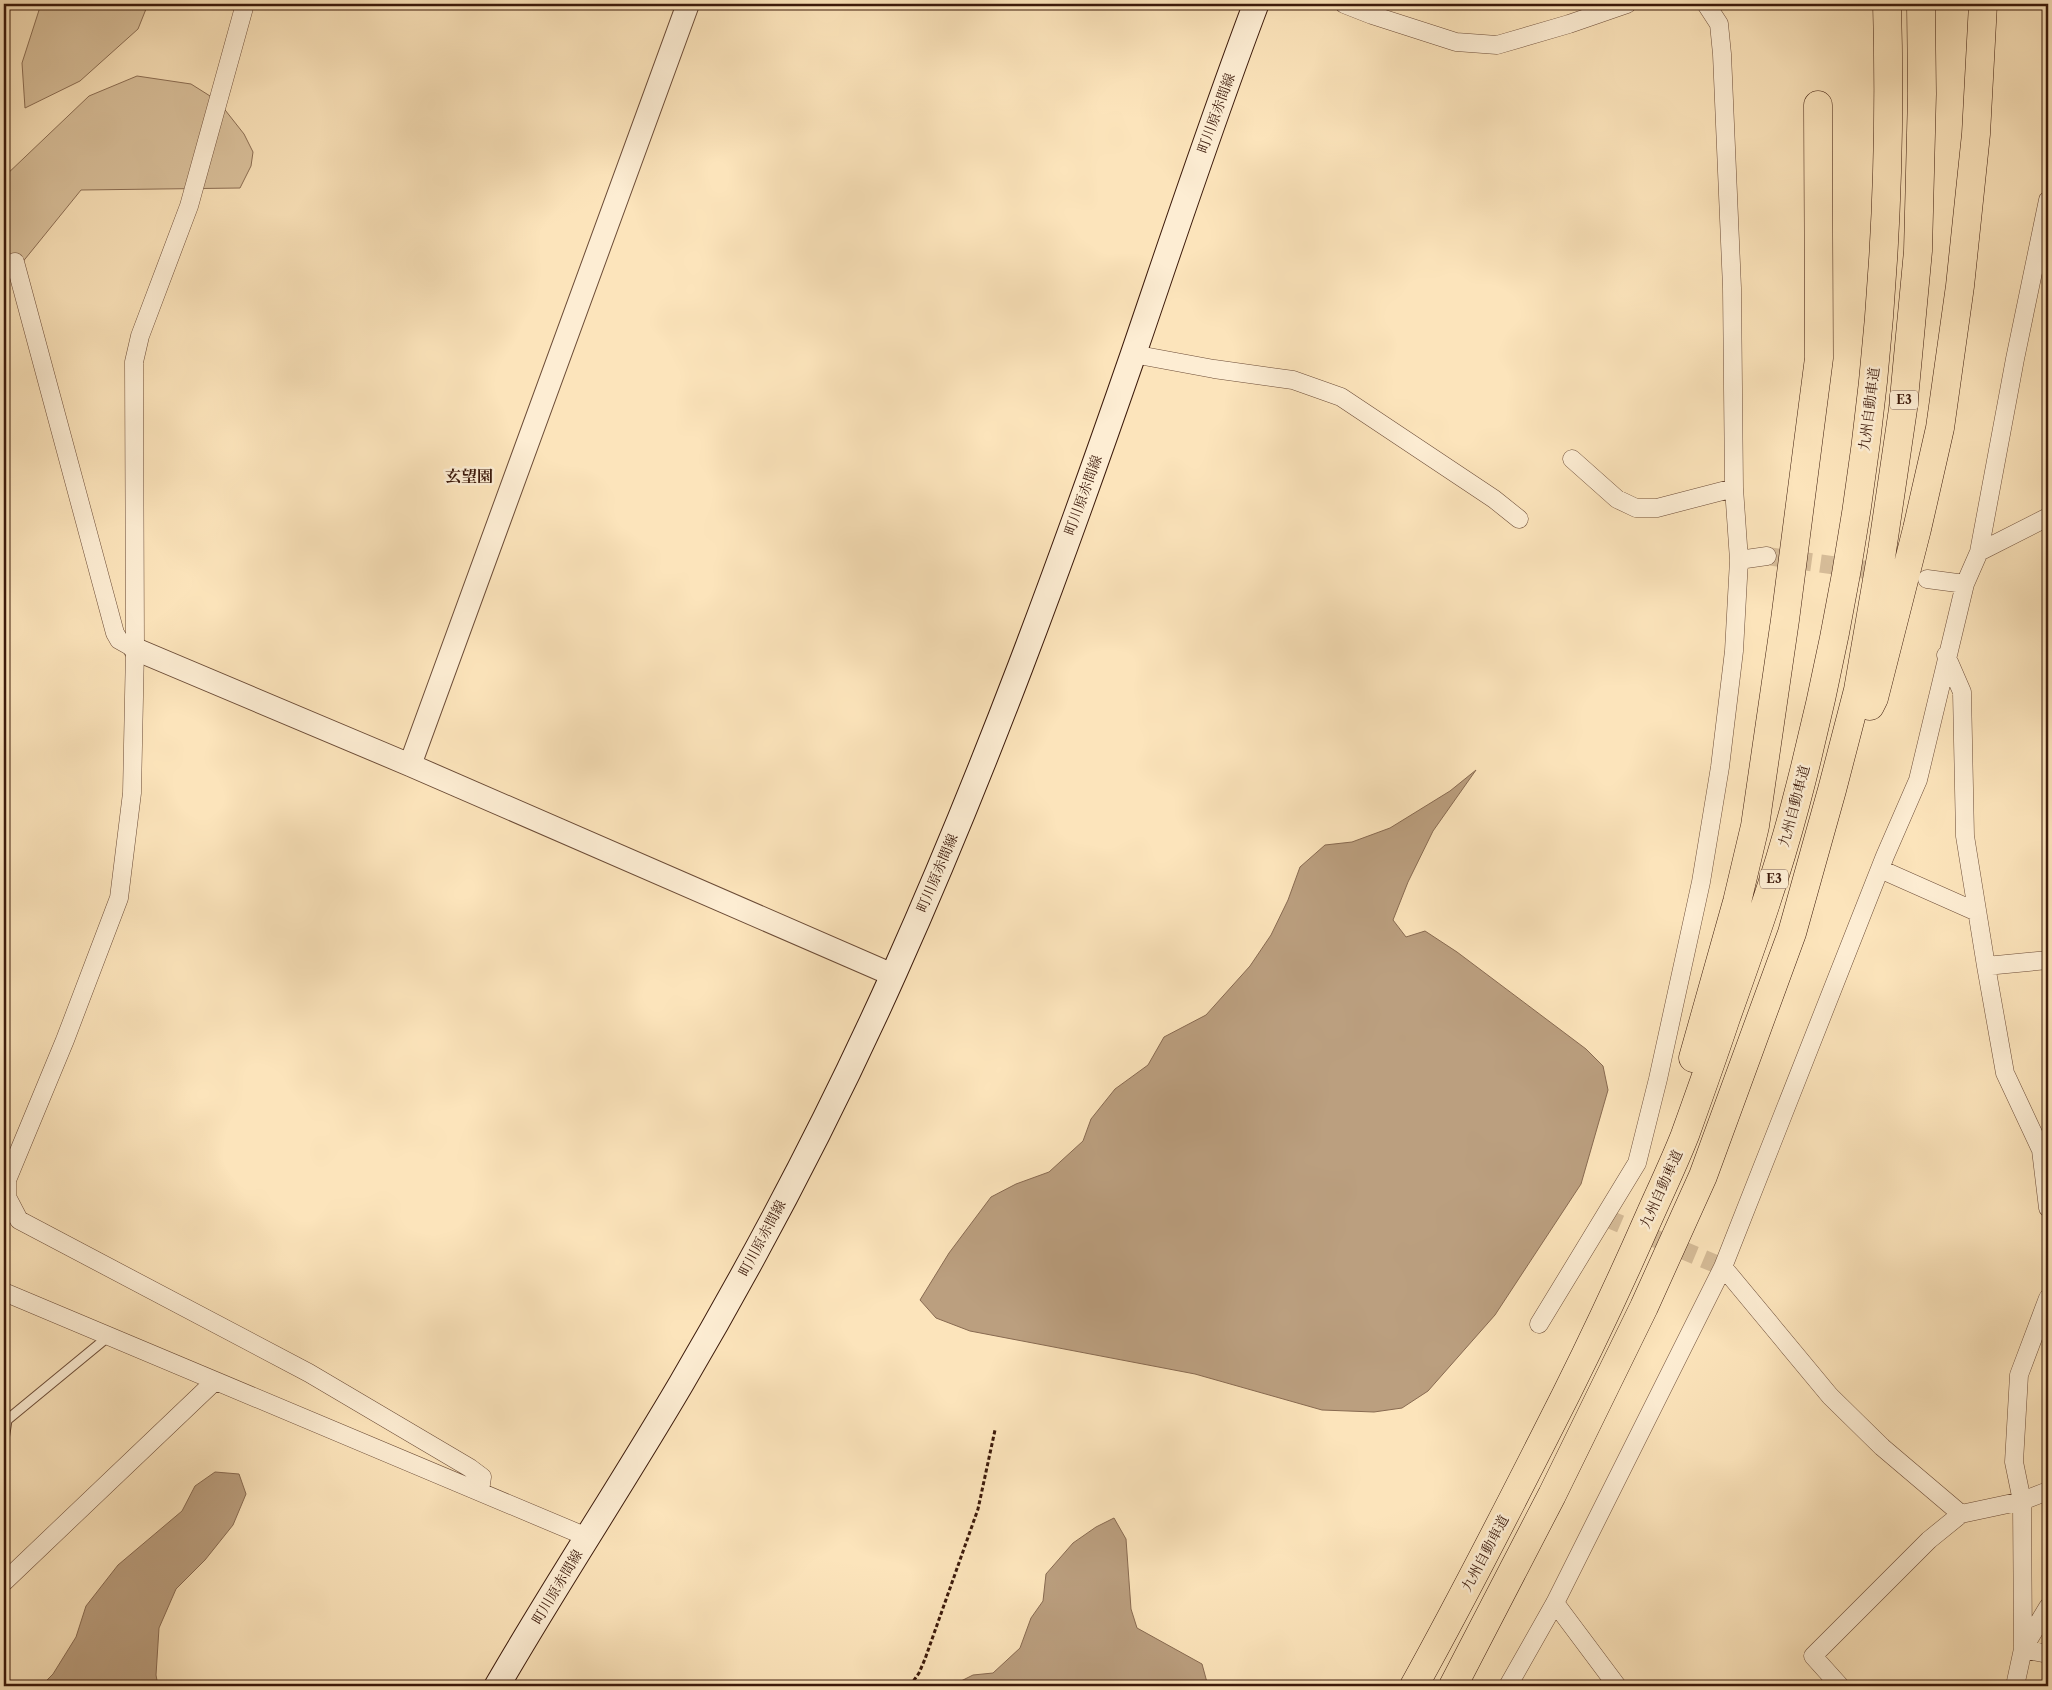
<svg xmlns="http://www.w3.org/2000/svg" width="2052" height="1690" viewBox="0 0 2052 1690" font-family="'Libre Caslon Text','Noto Serif JP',serif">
  <rect width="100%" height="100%" fill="#fce4bb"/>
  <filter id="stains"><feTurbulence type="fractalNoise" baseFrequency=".004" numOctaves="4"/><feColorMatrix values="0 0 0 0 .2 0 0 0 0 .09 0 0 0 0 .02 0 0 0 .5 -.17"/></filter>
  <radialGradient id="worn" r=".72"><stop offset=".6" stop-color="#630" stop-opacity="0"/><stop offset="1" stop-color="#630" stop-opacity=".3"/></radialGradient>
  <path fill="#dbc29d" stroke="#8c6e54" d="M41 4H148L138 29 80 81 25 108 22 63Z
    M137 76 191 84 218 101 244 134 253 152 251 166 240 188 81 190 4 285V177L89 96Z"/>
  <path fill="#bb9f7f" stroke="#886a51" d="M1476 770 1433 831 1408 882 1393 920 1406 937 1425 931 1457 952 1586 1049 1603 1066 1608 1090 1581 1184 1495 1315 1428 1391 1402 1408 1374 1412 1322 1410 1195 1374 970 1331 936 1318 920 1300 949 1253 991 1197 1016 1184 1049 1172 1083 1141 1091 1119 1115 1089 1148 1065 1164 1037 1206 1015 1250 966 1271 935 1288 900 1300 867 1325 845 1352 842 1390 828 1450 791Z
    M215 1472 239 1474 246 1494 233 1525 205 1560 176 1589 159 1628 156 1675 158 1686H41L53 1674 76 1637 86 1606 118 1565 182 1511 195 1486Z
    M1114 1518 1126 1539 1131 1609 1137 1628 1202 1664 1208 1686H951L973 1675 993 1673 1020 1648 1031 1618 1043 1601 1046 1574 1073 1543 1096 1527Z"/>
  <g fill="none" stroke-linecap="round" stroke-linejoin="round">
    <path stroke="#d6bc98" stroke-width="18" stroke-dasharray="18 9" stroke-linecap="butt" d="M1767 556 1888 573
      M1604 1217 1723 1267"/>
    <g stroke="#6c4c37" stroke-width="11">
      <path id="service" d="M4 1440 7 1420 109 1336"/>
    </g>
    <g stroke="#6c4c37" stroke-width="19">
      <path id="minor" d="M245 4 189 206 140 336 134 362 135 649 132 793 119 898 65 1040 7 1180V1197L19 1220 309 1373 470 1468 482 1477 480 1491
        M1344 4 1372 15 1456 42 1497 45 1569 24 1627 4
        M1706 4 1719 24 1722 54 1732 288 1734 488 1739 560 1767 556
        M15 262 115 633 119 640 135 649
        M1133 354 1214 369 1293 380 1341 397 1494 499 1519 519
        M1572 459 1617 499 1636 508H1657L1734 488
        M1979 552 2048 517
        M1927 579 1965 584
        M1946 655 1962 692 1965 836 1986 966 2005 1073 2041 1150 2048 1208
        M1880 869 1977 912
        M1986 966 2048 960
        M1723 1267 1830 1396 1882 1447 1961 1514 2022 1501 2048 1491
        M4 1292 587 1537
        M1539 1324 1637 1163 1658 1079 1701 882 1720 767 1734 651 1739 560
        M4 1582 215 1381
        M1555 1603 1617 1686
        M2023 1649 2048 1607
        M2023 1649 2048 1654
        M1508 1686 1555 1603 1723 1267 1885 856 1918 780 1965 584 1979 552 2015 359 2048 200
        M1840 1686 1813 1656 1929 1540 1961 1514
        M2015 1686 2023 1649 2022 1501 2014 1462 2019 1375 2048 1298"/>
    </g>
    <g stroke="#6c4c37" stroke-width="24">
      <path id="tertiary" d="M135 649 410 765 893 975
        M410 765 688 4"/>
    </g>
    <g stroke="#3c1a0b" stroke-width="27">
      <path id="secondary" d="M497 1686C556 1584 621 1486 681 1384 759 1251 832 1112 895 971 985 770 1061 563 1133 355 1173 238 1212 120 1256 4"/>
    </g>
    <g stroke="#3c1a0b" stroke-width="29">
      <path id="motorway" d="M1870 706 1874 698 1917 529 1940 428 1960 286 1976 134 1983 4
        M1693 1058 1737 902 1755 826 1785 620 1819 358 1818 105
        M1414 1686C1460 1603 1503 1519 1546 1434 1583 1362 1617 1290 1649 1217 1661 1190 1674 1163 1685 1135 1699 1096 1713 1057 1726 1018 1751 948 1776 878 1795 806 1864 545 1895 274 1887 4
        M1453 1686 1552 1495 1644 1307 1703 1176 1792 933 1832 790 1858 690 1882 551 1903 409 1918 251 1922 94 1921 4"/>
    </g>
    <path stroke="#3c1a0b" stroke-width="3" stroke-dasharray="4 2.5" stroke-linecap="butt" d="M910 1686 919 1673 925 1659 978 1509 995 1430"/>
    <use href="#service" stroke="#fdedd3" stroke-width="9"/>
    <use href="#minor" stroke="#fdedd3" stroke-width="18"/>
    <use href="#tertiary" stroke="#fdedd3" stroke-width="22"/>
    <use href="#secondary" stroke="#fdedd3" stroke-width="25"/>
    <use href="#motorway" stroke="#fce4bb" stroke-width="28"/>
  </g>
  <g text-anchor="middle" stroke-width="5" stroke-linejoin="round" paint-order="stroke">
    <g fill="#fdedd3" stroke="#765947" stroke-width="1">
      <rect x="1890" y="390.5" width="28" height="19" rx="4"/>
      <rect x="1760" y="869.5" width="28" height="19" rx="4"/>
    </g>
    <g font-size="12" font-weight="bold" fill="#3c1a0b">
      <text x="1904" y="404">E3</text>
      <text x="1774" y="883">E3</text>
    </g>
    <g font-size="14" fill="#3c1a0b" stroke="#fdedd3">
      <text transform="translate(1216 113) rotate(-70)" y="5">町川原赤間線</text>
      <text transform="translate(1869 409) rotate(-83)" y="5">九州自動車道</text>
      <text transform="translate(1083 495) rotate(-70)" y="5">町川原赤間線</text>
      <text transform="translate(1794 806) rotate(-75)" y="5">九州自動車道</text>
      <text transform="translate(937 873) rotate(-67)" y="5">町川原赤間線</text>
      <text transform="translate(1661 1189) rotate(-66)" y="5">九州自動車道</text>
      <text transform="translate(762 1238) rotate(-62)" y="5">町川原赤間線</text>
      <text transform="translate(1485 1553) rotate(-62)" y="5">九州自動車道</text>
      <text transform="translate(557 1587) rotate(-59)" y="5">町川原赤間線</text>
    </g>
    <g font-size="16" font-weight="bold" fill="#3c1a0b" stroke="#fdedd3">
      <text x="469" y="482">玄望園</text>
    </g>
  </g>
  <rect width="2052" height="1690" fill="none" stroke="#fce4bb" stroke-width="20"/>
  <rect x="5" y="5" width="2042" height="1680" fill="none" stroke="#3c1a0b" stroke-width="2.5"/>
  <rect x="10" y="10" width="2032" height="1670" fill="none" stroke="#3c1a0b"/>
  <rect width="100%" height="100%" filter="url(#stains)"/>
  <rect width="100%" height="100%" fill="url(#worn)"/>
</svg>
